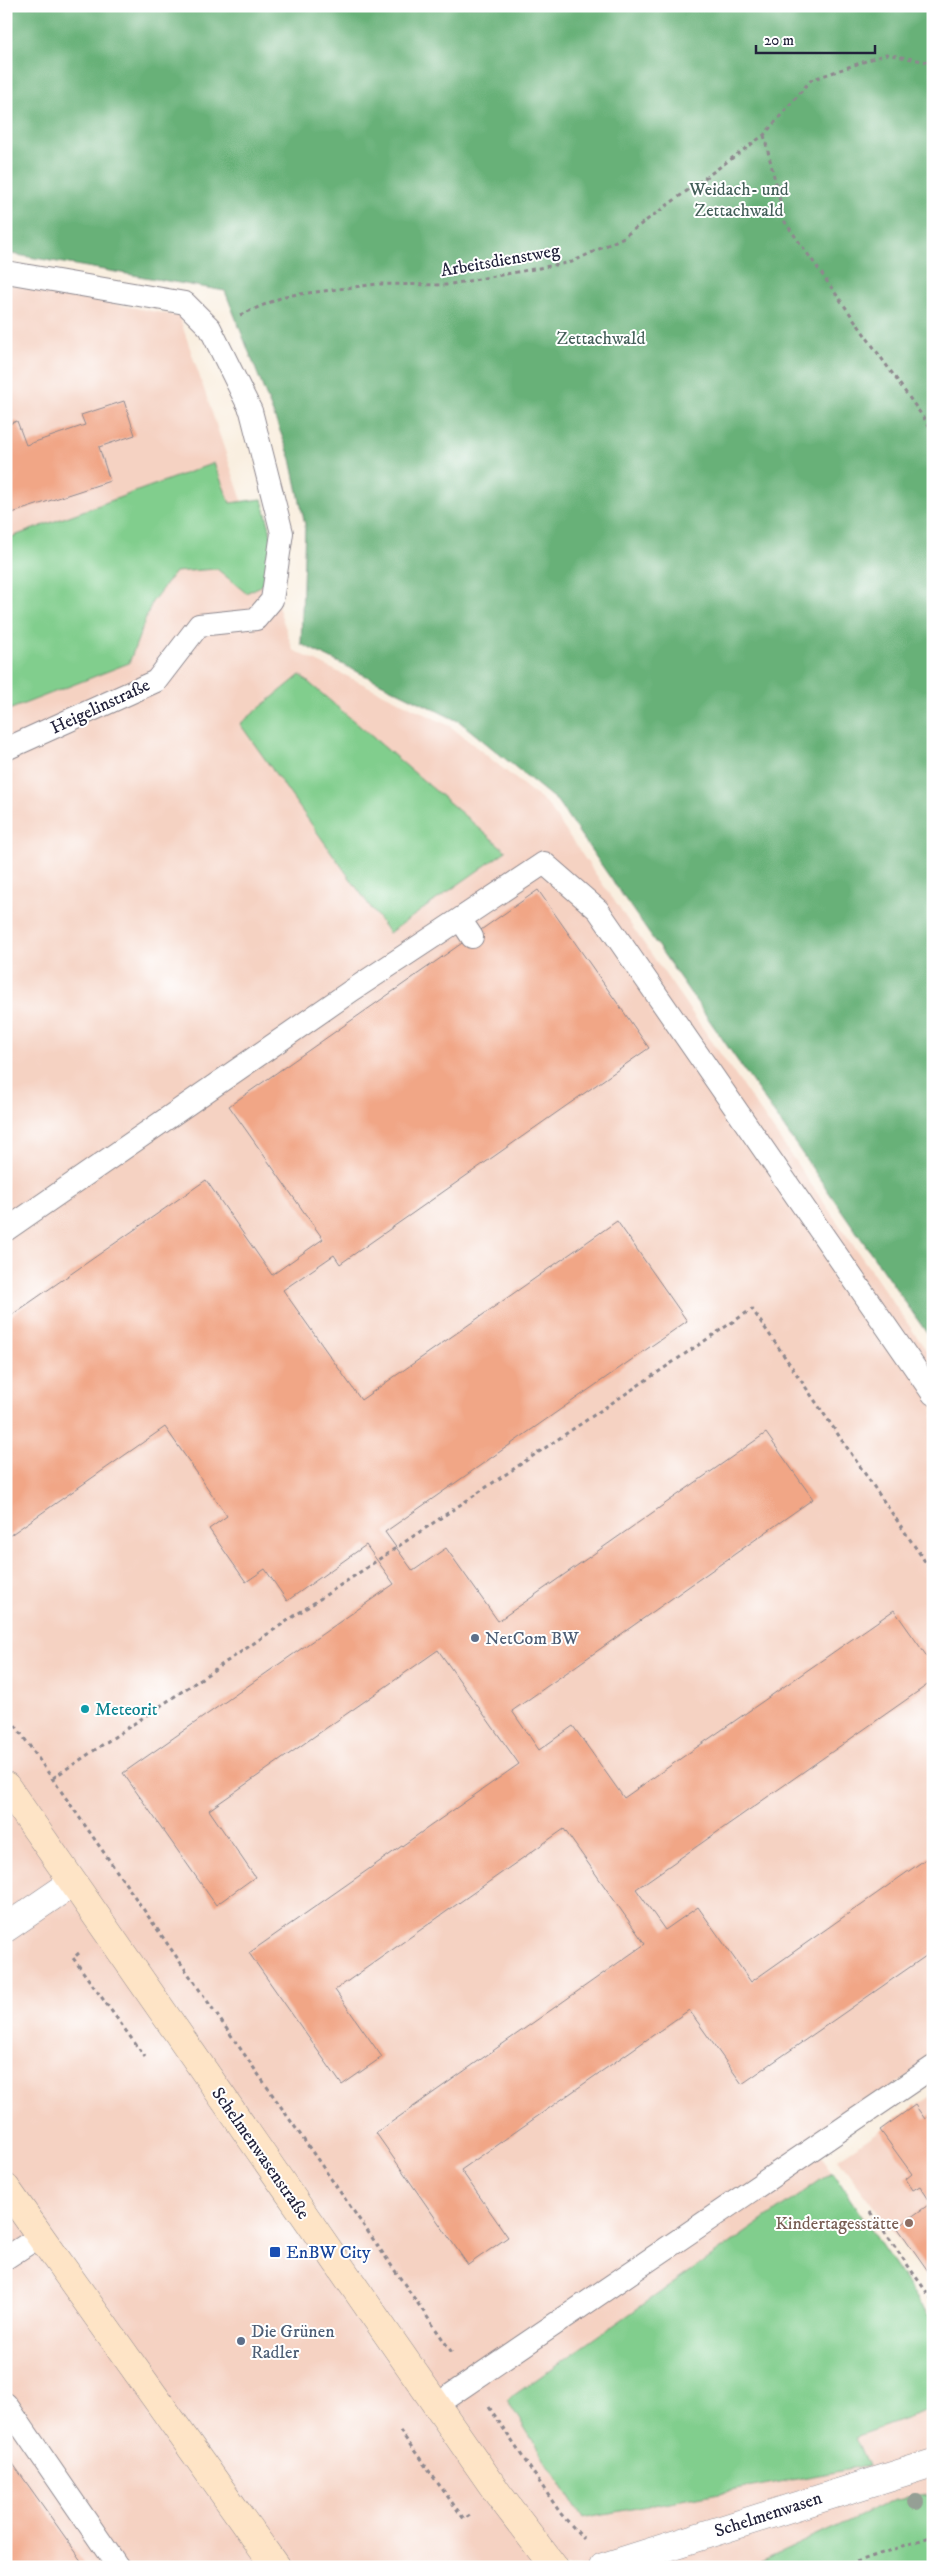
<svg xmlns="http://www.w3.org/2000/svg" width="939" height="2573" viewBox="0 0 939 2573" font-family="'IM FELL DW Pica',serif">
  <rect width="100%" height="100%" fill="#fff"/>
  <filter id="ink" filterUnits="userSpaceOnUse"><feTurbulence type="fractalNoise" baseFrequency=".02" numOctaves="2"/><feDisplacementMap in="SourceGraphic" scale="10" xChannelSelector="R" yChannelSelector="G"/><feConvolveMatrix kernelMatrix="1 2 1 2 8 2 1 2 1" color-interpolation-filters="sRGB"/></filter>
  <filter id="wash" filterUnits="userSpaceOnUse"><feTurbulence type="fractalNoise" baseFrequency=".0096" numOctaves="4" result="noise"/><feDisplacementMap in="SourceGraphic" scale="20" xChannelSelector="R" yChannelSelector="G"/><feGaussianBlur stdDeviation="1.12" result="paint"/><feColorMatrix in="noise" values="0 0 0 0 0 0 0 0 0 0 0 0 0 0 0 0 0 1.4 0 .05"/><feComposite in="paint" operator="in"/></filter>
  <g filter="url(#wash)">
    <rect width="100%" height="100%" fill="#f9efe0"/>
    <path fill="#f5d2c2" d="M6 284 179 316 293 650 450 726 547 804 933 1360V2058L812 2143 933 2322V2567H6Z
      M933 2095V2286L838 2159Z"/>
    <path fill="#81ce8d" stroke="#527864" d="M214 463 230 503 262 499C273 539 277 546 261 586L246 593 217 569 175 572 152 602 129 663 6 711V539Z
      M300 675 506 851 389 933 240 724Z
      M832 2172 933 2322V2409L855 2437 868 2466 582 2518 507 2400Z
      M933 2493V2567H750L896 2499Z"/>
    <path fill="#68b178" stroke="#456a5a" d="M6 6H933V1342L557 801 460 722 301 644 305 525 291 459 225 291 6 253Z"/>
    <g id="blocks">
      <path fill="#f1a686" d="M124 401 135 435 99 447 110 481 6 515V425L17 421 26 445 85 425 81 415Z
        M538 890 649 1048 340 1264 334 1255 283 1290 361 1400 617 1221 687 1321 385 1532 413 1571 446 1548 498 1621 766 1433 813 1499 512 1711 539 1750 573 1726 624 1798 894 1610 933 1665V1681L636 1889 665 1930 698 1907 751 1982 933 1854V1951L742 2084 689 2010 461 2170 508 2237 468 2265 376 2133 645 1944 564 1829 335 1990 382 2057 342 2085 249 1953 519 1764 438 1650 209 1810 255 1877 216 1905 123 1773 394 1584 366 1545 287 1601 265 1569 246 1582 209 1529 227 1516 165 1427 6 1538V1319L206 1180 272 1275 323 1239 229 1106Z
        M915 2105 925 2119 933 2113V2278L897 2227 931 2203 920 2186 913 2190 906 2179 912 2174 880 2130Z
        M6 2454 85 2565 82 2567H6Z"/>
    </g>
  </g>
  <g filter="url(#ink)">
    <use href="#blocks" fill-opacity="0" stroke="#8e888e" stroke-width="1"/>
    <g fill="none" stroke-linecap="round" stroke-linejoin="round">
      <g stroke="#8e888e" stroke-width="24">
        <path id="lane" d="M6 272 185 303 210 328 251 411 282 533 272 600 256 619 199 625 156 681 6 749
          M460 919 544 863 598 910 933 1394
          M6 1230 351 991 460 919 472 937
          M6 2258 40 2236
          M6 2404 118 2567
          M436 2405 933 2067"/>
      </g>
      <g stroke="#8e888e" stroke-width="29">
        <path id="street" d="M6 1928 72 1883
          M603 2567 933 2463"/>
      </g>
      <g stroke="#8e888e" stroke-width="29">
        <path id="secondary" d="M6 1786 499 2495 554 2567
          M6 2188 276 2567"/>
      </g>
      <path stroke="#8e888e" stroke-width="3" stroke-dasharray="4 4" stroke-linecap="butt" d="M764 135 785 222 933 431
        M240 315 285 296 377 284 446 285 572 262 622 238 764 135 811 80 886 54 933 63
        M6 1712 453 2354
        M53 1778 752 1309 933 1573
        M79 1953 73 1958 145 2057
        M870 2212 933 2301
        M489 2407 561 2514 584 2539
        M400 2431 464 2519 470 2515
        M841 2567 933 2536"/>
      <use href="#lane" stroke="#fff" stroke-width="22"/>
      <use href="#street" stroke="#fff" stroke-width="28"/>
      <use href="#secondary" stroke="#fee4c6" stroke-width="28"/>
    </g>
    <circle fill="#959f95" cx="916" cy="2502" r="8"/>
  </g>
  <g fill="#5c6f8a" stroke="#fff" stroke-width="2">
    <circle cx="475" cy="1638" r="5"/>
    <circle cx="241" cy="2341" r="5"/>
  </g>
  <circle fill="#0f9aa8" stroke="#fff" stroke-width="2" cx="85" cy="1709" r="5"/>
  <circle fill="#8d6e63" stroke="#fff" stroke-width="2" cx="909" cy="2223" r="5"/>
  <rect fill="#1a4fb4" stroke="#fff" stroke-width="2" x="269" y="2246" width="12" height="12" rx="2.5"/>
  <g text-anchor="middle" stroke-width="4" stroke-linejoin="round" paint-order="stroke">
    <g font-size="18" fill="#435e58" stroke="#fff">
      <text x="739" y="195">Weidach- und<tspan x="739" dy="21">Zettachwald</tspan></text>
      <text x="601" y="344">Zettachwald</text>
    </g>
    <g font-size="18" fill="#22223b" stroke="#fff">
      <text transform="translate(500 260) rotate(-10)" y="6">Arbeitsdienstweg</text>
      <text transform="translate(100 706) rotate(-25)" y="6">Heigelinstraße</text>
      <text transform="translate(261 2153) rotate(55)" y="6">Schelmenwasenstraße</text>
      <text transform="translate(768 2514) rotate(-18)" y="6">Schelmenwasen</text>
    </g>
    <g font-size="18" fill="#4e5e75" stroke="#fff" text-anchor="start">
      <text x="485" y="1644">NetCom BW</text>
      <text x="251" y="2337">Die Grünen<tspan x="251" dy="21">Radler</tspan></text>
    </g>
    <g font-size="18" fill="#0d838f" stroke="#fff" text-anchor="start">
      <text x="95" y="1715">Meteorit</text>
    </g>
    <g font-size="18" fill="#785e54" stroke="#fff" text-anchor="end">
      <text x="899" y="2229">Kindertagesstätte</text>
    </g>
    <g font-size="18" fill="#164399" stroke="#fff" text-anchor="start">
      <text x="286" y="2258">EnBW City</text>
    </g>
  </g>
  <rect width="939" height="2573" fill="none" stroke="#fff" stroke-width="25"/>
  <path d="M756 45v8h119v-8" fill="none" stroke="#22223b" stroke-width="2.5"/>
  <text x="764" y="45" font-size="15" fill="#22223b" stroke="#ffffff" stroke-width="4" paint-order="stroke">20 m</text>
</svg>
